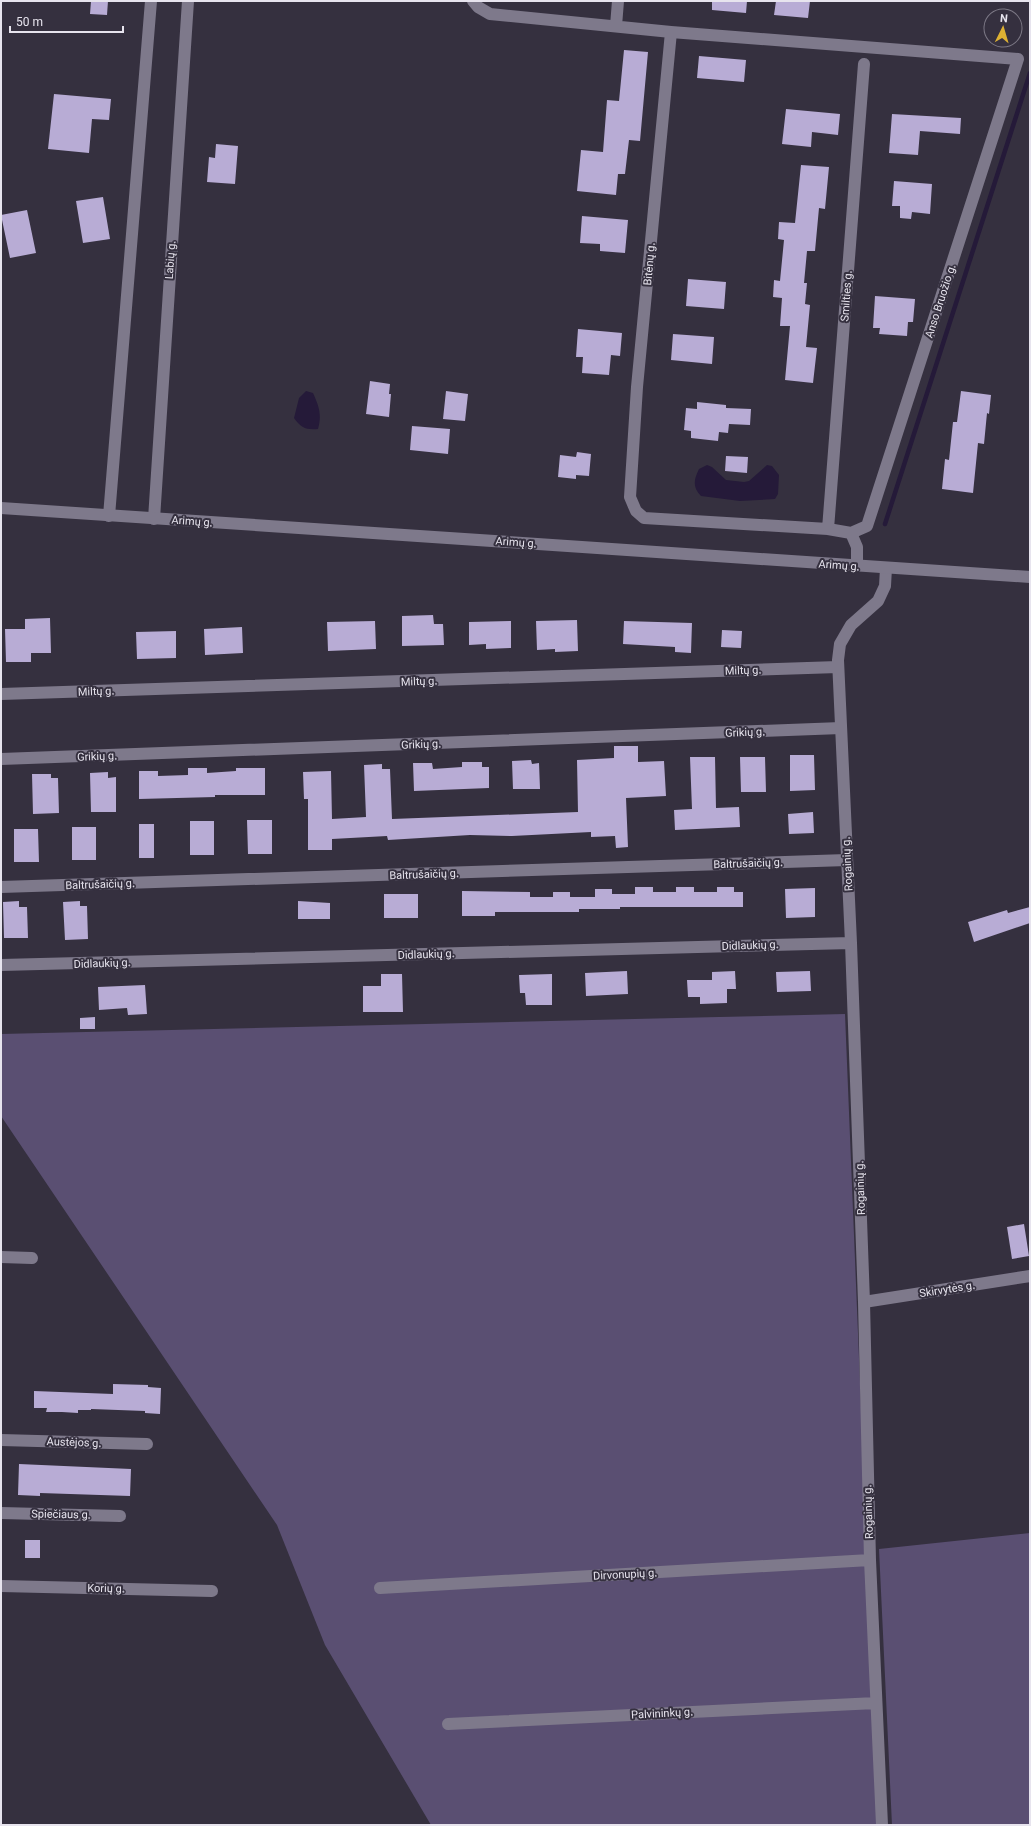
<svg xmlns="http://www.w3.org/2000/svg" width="1031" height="1826" viewBox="0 0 1031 1826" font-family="Roboto,sans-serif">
  <rect width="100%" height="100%" fill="#35303f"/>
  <path fill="#5a4f72" d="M845 1014 878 1825H431L325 1645 277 1525 1 1116V1034Z
    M1030 1533V1825H892L879 1549Z"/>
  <path fill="#251a39" d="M306 391 313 393C319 406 322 415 318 429 306 430 301 428 294 418L299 398Z
    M707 465 712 467 726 480 744 482 749 481 767 465 772 466 779 475 778 494 775 499 740 501 701 496C692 487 694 479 699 469Z"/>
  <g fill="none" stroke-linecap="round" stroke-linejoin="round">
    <path stroke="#251a39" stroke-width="4.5" d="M885 524 1030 73"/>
  </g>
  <path fill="#b8acd5" d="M91 1H108L107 15 90 14Z
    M712 1H747L746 13 712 10Z
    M776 1H810L808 18 774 15Z
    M624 50 648 52 640 141 629 140 625 174H618L616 195 577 191 581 150 603 152 607 100 619 101Z
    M699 56 746 60 744 82 697 78Z
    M54 94 111 99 109 120 92 119 89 153 48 149Z
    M786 109 840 114 838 135 812 132 811 147 782 144Z
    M892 114 961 118 960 134 920 131 918 155 889 153Z
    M216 144 238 146 235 184 207 182 209 157 215 158Z
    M801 165 829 167 825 209 819 208 815 251H807L804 283H807L805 304 810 305 806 347 817 348 813 383 785 380 790 326H780L782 298 773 297 774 280 780 281 784 240 778 239 779 222 795 223Z
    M894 181 932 184 930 214 912 212 911 219 900 218V206H892Z
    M103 197 110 239 83 243 76 201Z
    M27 210 36 253 10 258 1 215Z
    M582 216 628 220 625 253 600 251V244L580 243Z
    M688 279 726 282 724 309 686 306Z
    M875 296 915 299 913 322H908L907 336 879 334 880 328H873Z
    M578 329 622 333 620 356 611 355 609 375 582 373 583 357H576Z
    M673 334 714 337 712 364 671 360Z
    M370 381 390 384 389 394H391L389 417 366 414Z
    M446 391 468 394 465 421 443 419Z
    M961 391 991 395 989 414 987 413 984 444 978 443 973 493 942 489 945 459 949 460 953 422H957Z
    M697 402 726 405V408L751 409 750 425 729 424 728 433 719 432 718 441 691 438V431L684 430 686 408 697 409Z
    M412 426 450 429 448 454 410 450Z
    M577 452 591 454 589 476 576 475V479L558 477 560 455 576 457Z
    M726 456 748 457 747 473 725 471Z
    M433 615 434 624H443L444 645 402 646V616Z
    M50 618 51 653H31V662H6L5 629H25V619Z
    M577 620 578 651 555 652V649L537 650 536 621Z
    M375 621 376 649 328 651 327 622Z
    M511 621V648L486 649V644L469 645V622Z
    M624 621 692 623 691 653 675 652V647L623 644Z
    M242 627 243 653 205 655 204 629Z
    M722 630 742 631 741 648 721 647Z
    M176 631V658L137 659 136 632Z
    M614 746H638V762L664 761 666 796 626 798 628 847 616 848 615 836 591 837V832L512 836 470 835 388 840 387 836 332 839V850H308V799H304L303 772 331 771 332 819 366 817 364 765 382 764V769H390L392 819 578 812 577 760 614 758Z
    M790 755H814L815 790 790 791Z
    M690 757H715L716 808 739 807 740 827 675 830 674 810 692 809Z
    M740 757H765L766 792H741Z
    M531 760 532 764 539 763 540 789H513L512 761Z
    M462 762H482V767H489V788L414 791 413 763H432L433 769 462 767Z
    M188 768H207V773L236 771V768H265V795H215V797L139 799V771H158V776L188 775Z
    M108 772V778L116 777V812H91L90 773Z
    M32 774H51V778H58L59 813 33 814Z
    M813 812 814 833 789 834 788 814Z
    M247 820H272V854H248Z
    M190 821H214V855H190Z
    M139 824H154V858H139Z
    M72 827H96V860H72Z
    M14 829H38L39 862H14Z
    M635 887H653V892H676V887H694V892H717V887H734V892H743V907H620V909H579V912H495V916H462V891L530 892V897H553V892H570V897H595V889H612V894H635Z
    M815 888V917L786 918 785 889Z
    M384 894H418V918H384Z
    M19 901V907H27L28 938H4L3 902Z
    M80 901V906H87L88 939 65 940 63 902Z
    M298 901 330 903V919H298Z
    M1030 907V923L974 942 968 922 1007 910 1008 913Z
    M627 971 628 994 586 996 585 973Z
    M735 971 736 989H727V1003L700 1004V997H688L687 980H712V972Z
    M810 971 811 991 777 992 776 972Z
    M381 974H402L403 1012H363V986H381Z
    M552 974V1005H526L525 993H520L519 975Z
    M145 985 147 1014 128 1015 127 1008 99 1010 98 987Z
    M95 1017V1029H80V1018Z
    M1024 1224 1029 1256 1012 1259 1007 1227Z
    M113 1384 148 1385V1387L161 1388 160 1414 145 1413V1411L91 1409V1410H78V1413L62 1412H46L47 1408H34V1391L113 1394Z
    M19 1464 131 1469 130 1496 40 1493V1496L18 1495Z
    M25 1540H40V1558H25Z"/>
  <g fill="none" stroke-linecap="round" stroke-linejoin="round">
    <path stroke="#7e798b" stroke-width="12" d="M473 1 478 7 490 14 671 32 1018 59 867 526 851 533
      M616 26 618 1
      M671 32 637 387 630 497 636 511 644 518 828 529 851 533 857 547V566
      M109 516 151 1
      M154 519 188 1
      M828 529 864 64
      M1 694 838 667
      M1 759 841 728
      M1 887 847 860
      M1 965 851 943
      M1 1257 32 1258
      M864 1302 1030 1276
      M1 1440 147 1444
      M1 1513 120 1516
      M1 1586 212 1591
      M380 1588 870 1560
      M448 1724 876 1703
      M882 1825 870 1560 864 1302 851 943 838 660 840 644 851 625 878 601 885 586 886 568"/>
    <path stroke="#7e798b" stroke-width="12" d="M1 508 1030 577"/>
  </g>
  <g text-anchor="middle" stroke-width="4" stroke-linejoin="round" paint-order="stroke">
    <g font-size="11" fill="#e7e4ee" stroke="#35303f">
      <text transform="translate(170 260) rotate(-86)" y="4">Labių g.</text>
      <text transform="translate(649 264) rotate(-85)" y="4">Bitėnų g.</text>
      <text transform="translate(846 296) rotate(-86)" y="4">Smilties g.</text>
      <text transform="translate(940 301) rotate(-72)" y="4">Anso Bruožio g.</text>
      <text transform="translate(192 521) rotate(4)" y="4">Arimų g.</text>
      <text transform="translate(516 542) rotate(4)" y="4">Arimų g.</text>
      <text transform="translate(839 565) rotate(4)" y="4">Arimų g.</text>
      <text transform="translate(743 670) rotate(-2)" y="4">Miltų g.</text>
      <text transform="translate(419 681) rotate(-2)" y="4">Miltų g.</text>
      <text transform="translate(96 691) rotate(-2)" y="4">Miltų g.</text>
      <text transform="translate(745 732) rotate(-2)" y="4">Grikių g.</text>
      <text transform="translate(421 744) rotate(-2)" y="4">Grikių g.</text>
      <text transform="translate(97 756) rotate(-2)" y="4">Grikių g.</text>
      <text transform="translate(748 863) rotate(-2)" y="4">Baltrušaičių g.</text>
      <text transform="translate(847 864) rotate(-93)" y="4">Rogainių g.</text>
      <text transform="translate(424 874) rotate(-2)" y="4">Baltrušaičių g.</text>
      <text transform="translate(100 884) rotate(-2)" y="4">Baltrušaičių g.</text>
      <text transform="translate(750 945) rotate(-2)" y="4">Didlaukių g.</text>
      <text transform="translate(426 954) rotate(-2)" y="4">Didlaukių g.</text>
      <text transform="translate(102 963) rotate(-2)" y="4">Didlaukių g.</text>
      <text transform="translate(860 1188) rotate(-92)" y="4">Rogainių g.</text>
      <text transform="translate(947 1289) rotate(-9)" y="4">Skirvytės g.</text>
      <text transform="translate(74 1442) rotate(2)" y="4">Austėjos g.</text>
      <text transform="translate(868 1512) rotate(-92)" y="4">Rogainių g.</text>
      <text transform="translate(61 1514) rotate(1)" y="4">Spiečiaus g.</text>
      <text transform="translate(625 1574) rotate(-3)" y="4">Dirvonupių g.</text>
      <text transform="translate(106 1588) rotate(1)" y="4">Korių g.</text>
      <text transform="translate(662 1713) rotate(-3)" y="4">Palvininkų g.</text>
    </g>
  </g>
  <rect width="1031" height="1826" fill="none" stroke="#e7e4ee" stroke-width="4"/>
  <g transform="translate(1003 28) rotate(5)"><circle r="19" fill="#35303f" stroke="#7c7885"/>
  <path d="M0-3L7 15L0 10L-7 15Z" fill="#ddb133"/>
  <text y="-6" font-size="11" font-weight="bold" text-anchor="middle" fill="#e7e4ee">N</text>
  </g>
  <path d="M10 26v6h113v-6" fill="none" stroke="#e7e4ee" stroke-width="2"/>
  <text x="16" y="26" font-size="12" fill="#e7e4ee" stroke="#35303f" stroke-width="3" paint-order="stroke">50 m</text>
</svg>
